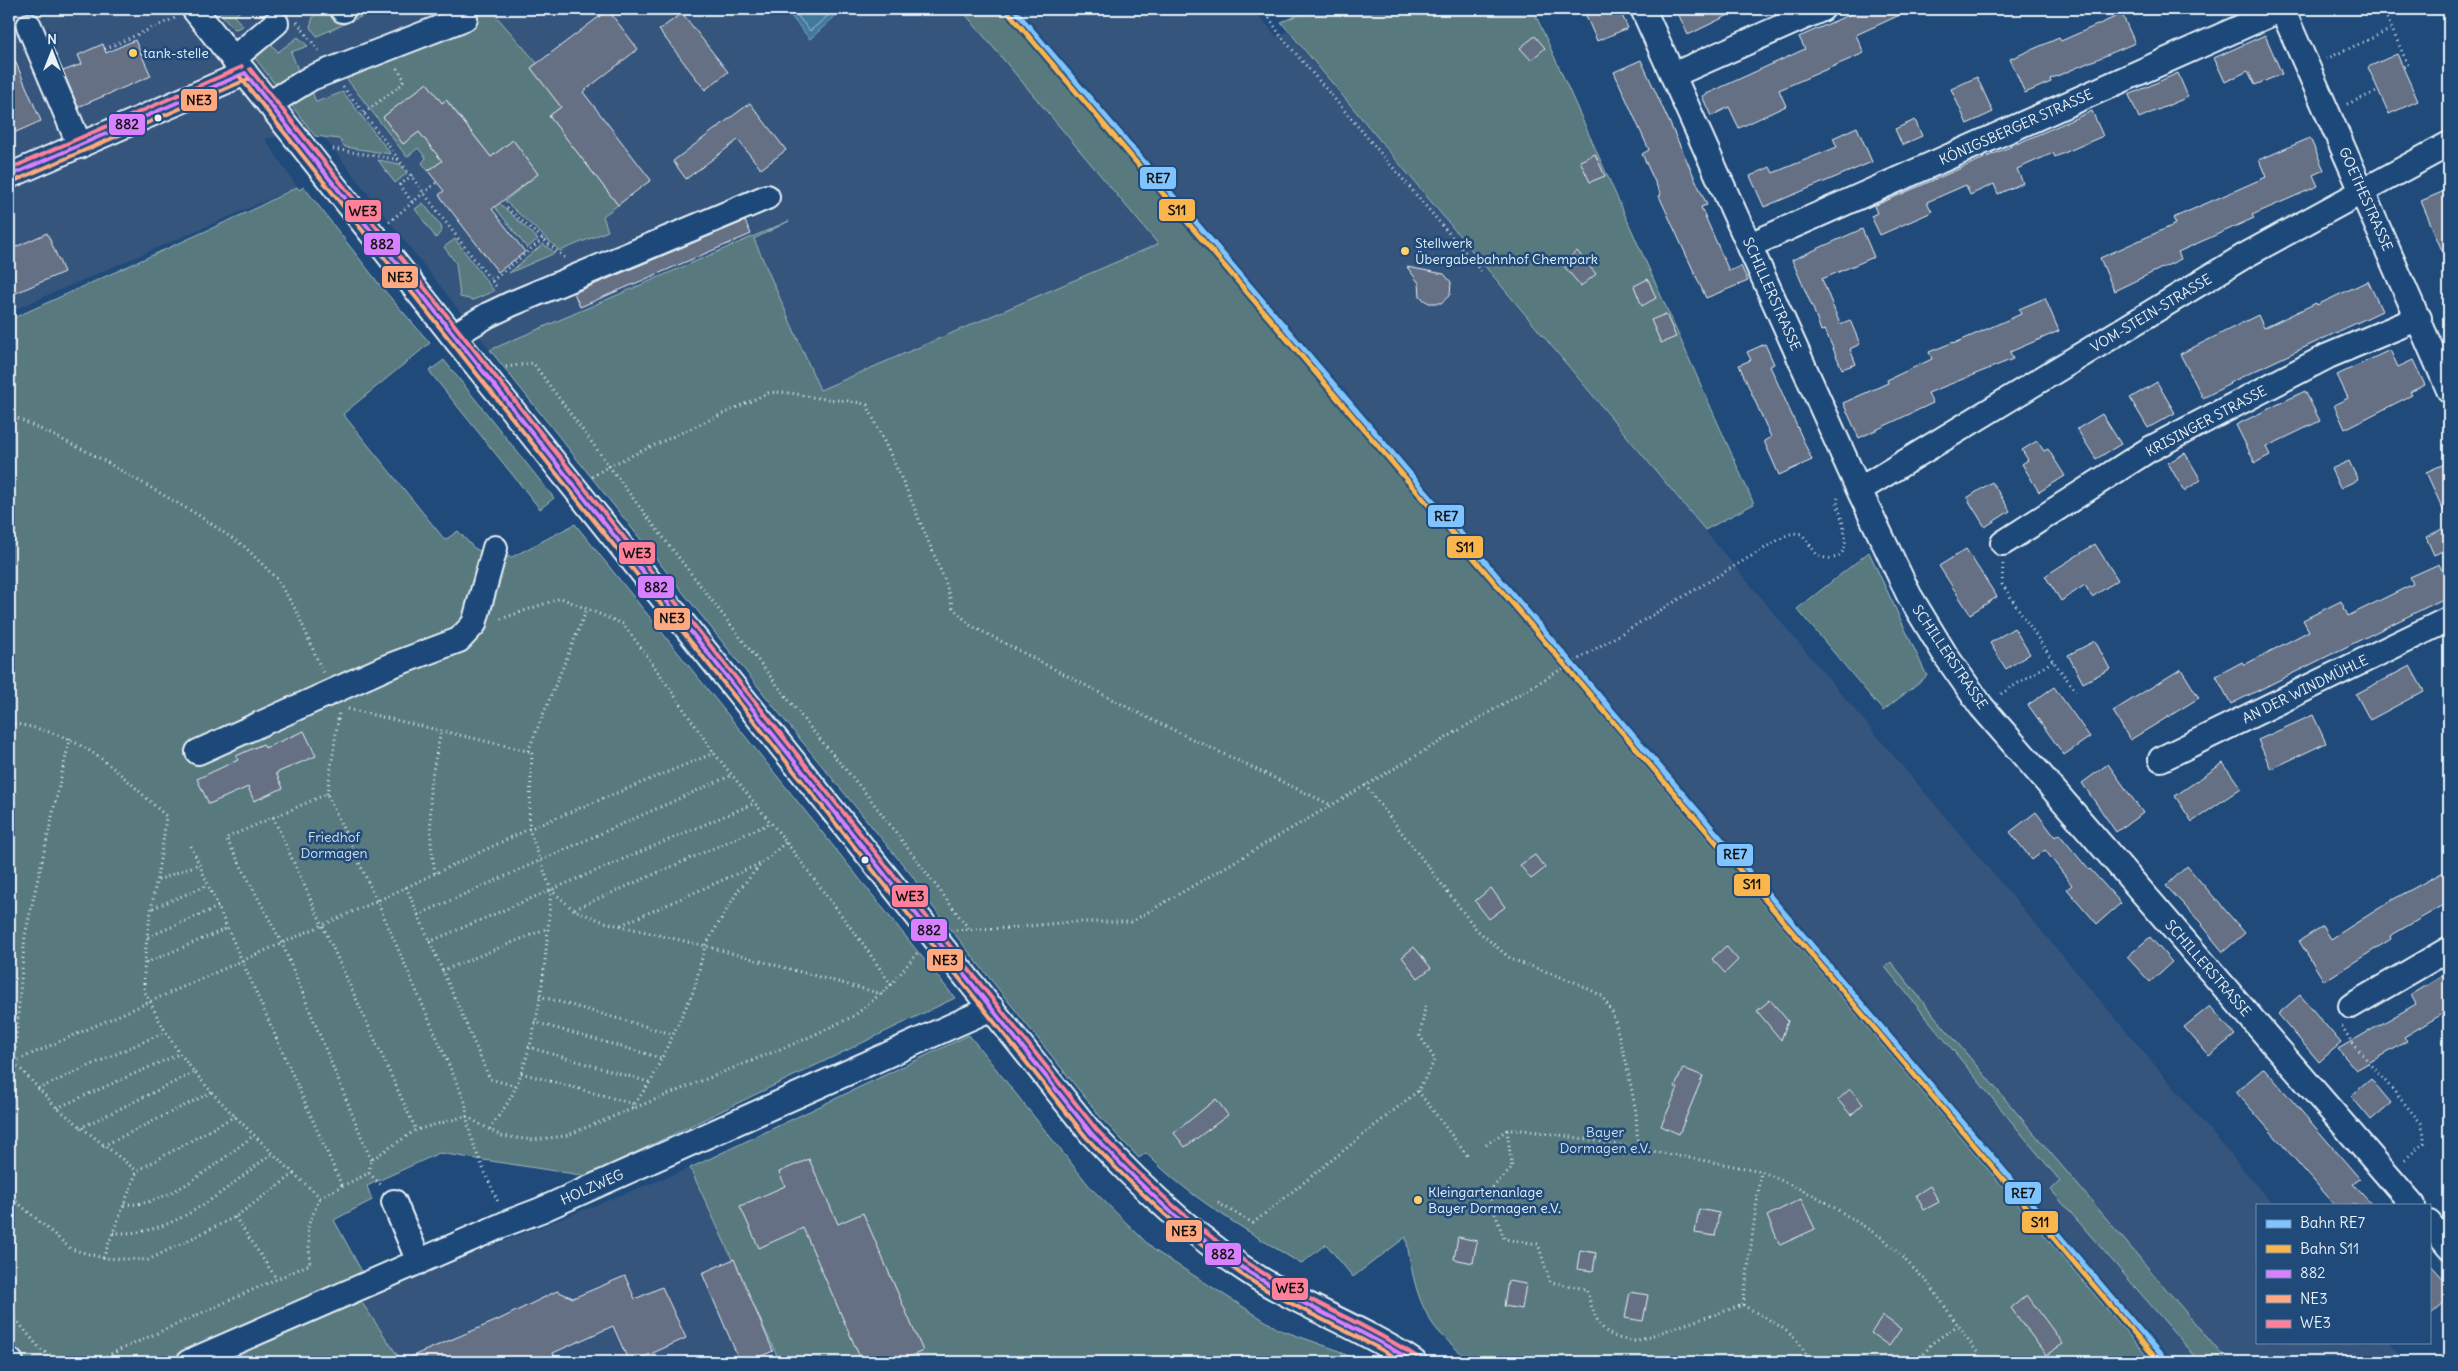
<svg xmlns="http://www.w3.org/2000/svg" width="2458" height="1371" viewBox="0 0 2458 1371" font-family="Delius,sans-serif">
  <rect width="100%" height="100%" fill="#1f4a7a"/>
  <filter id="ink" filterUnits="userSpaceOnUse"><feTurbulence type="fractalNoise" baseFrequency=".02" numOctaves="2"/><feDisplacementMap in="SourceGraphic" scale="10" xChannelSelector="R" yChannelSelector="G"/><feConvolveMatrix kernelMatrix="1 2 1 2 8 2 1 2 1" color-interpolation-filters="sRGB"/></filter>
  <g filter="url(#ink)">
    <path fill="#34557d" d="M9 9H961L1158 244 820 391 754 239 776 227 490 350 319 131 265 139 297 187 9 312Z
      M1001 9H1253L1277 37 1287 31 1844 697 2273 1205H2257V1342H2389L2406 1362H2152Z
      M690 1168 780 1362H402L359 1298Z"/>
    <path fill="#597a7f" stroke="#a0b6bc" d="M217 9H243L234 16 243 26 236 29 233 28Z
      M354 9H379L317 36 310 27 315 10 353 14Z
      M460 9H493L496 16 537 63 531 68 561 107 549 116 618 205 603 216 608 231 560 251 505 201 538 174 513 140 491 157 447 100 442 103 427 83 383 117 403 144 419 132 442 161 428 171 422 163 426 158 418 148 407 157 343 74Z
      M961 9H1001L2152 1362H1471C1460 1352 1449 1343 1439 1332 1417 1307 1411 1269 1406 1237L1353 1277 1326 1244 1301 1264C1247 1230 1190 1199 1146 1153L1139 1158 1102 1119 925 897 913 877 786 722 490 350 789 221 754 239 820 390 1158 244Z
      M1313 9H1533L1754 504 1705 530 1281 22Z
      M298 37 308 46 291 52 298 70 283 83H274L255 58V52L268 40 278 52Z
      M310 86 316 102 343 92 391 154 345 147 339 139 315 136 292 106 296 97Z
      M378 160 400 164 407 173 395 183Z
      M297 187 299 190 304 187 383 289 430 343 343 414 445 540 458 531 474 548 488 555 512 557 575 524 955 998 587 1176 439 1153 367 1186 372 1200 334 1220 366 1279 350 1285 402 1362H21L9 1348V320L250 211Z
      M495 199 538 239 527 248 491 202Z
      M423 203 441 226 442 230 436 238 415 209Z
      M455 239 494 291 473 300 460 297 456 263 444 247Z
      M543 244 555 253 509 273Z
      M444 360 554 498 540 509 429 371Z
      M1869 552 1927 676 1883 711 1797 609Z
      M1891 962 1932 1013 2228 1362H2200L2051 1190 2060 1181 1885 967Z
      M969 1035 1091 1188 1154 1250 1278 1329 1337 1350 1359 1362H780L690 1168Z"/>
    <path fill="#427a9d" stroke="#84aac1" d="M785 9H843L810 39Z"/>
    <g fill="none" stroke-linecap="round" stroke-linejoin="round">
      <path stroke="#a6c1d4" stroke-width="1" d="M792 9 810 31 836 9"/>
    </g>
    <path fill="#657084" stroke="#e8f1f8" d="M1583 9H1619L1628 28 1597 41Z
      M1676 9H1741L1688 35Z
      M1862 9H1913L1856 35 1864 53 1779 90 1786 106 1739 128 1729 107 1711 116 1702 96 1805 49 1799 37Z
      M608 10 638 49 583 92 651 180 618 205 549 116 561 107 531 68Z
      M682 13 728 72 705 90 659 30Z
      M2122 14 2135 43 2050 79 2051 82 2025 93 2010 59 2059 38 2061 41Z
      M2265 35 2282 74 2255 85 2248 71 2225 82 2214 58Z
      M1535 36 1545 48 1531 60 1520 48Z
      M135 40 151 76 78 107 63 71 82 64 78 55 103 44 106 53Z
      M9 47 41 121 9 135Z
      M2397 54 2418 101 2389 114 2368 67Z
      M1641 60 1707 205 1701 207 1729 271 1741 266 1748 281 1706 298 1659 196 1661 195 1642 154 1649 150 1614 72Z
      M2178 73 2188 97 2139 118 2129 95Z
      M1977 77 1993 112 1967 124 1951 89Z
      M427 83 442 103 446 100 491 157 513 140 538 174 492 209 525 252 498 272 439 195 444 191 428 171 442 161 419 132 403 144 383 117Z
      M750 103 786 150 761 169 738 140 686 179 673 161Z
      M2092 111 2103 136 2055 157 2053 153 2017 169 2023 183 1998 194 1994 184 1970 195 1966 185 1927 202 1932 212 1880 235 1871 216 1877 213 1874 206Z
      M1915 120 1922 136 1902 145 1895 129Z
      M1857 127 1872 162 1764 207 1750 176 1770 167 1773 173 1837 147 1833 138Z
      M2310 138 2324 170 2313 175 2318 186 2252 215 2254 218 2178 252 2181 259 2114 291 2100 258 2176 224 2173 218 2266 177 2259 160Z
      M1595 154 1605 176 1590 182 1580 161Z
      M2449 189V267L2421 201Z
      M745 221 751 234 580 307 574 293Z
      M1862 229 1874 257 1822 279 1840 324 1850 320 1860 344 1850 349 1856 364 1842 369 1825 330 1821 331 1814 311 1792 260Z
      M47 233 64 272 9 296V250Z
      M1577 251 1596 274 1581 286 1562 264Z
      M1407 267 1444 274 1451 282 1450 295 1441 303H1429L1424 300 1420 296 1419 283Z
      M1648 279 1656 298 1642 306 1634 286Z
      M2368 281 2382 311 2229 383 2230 384 2203 398 2180 354 2258 315 2264 328 2316 303 2317 305Z
      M2045 298 2059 331 2010 352 2013 359 1928 393 1933 403 1859 438 1843 403 1888 383 1887 380 1932 359 1929 352 1954 342 1955 343 2021 314 2019 309Z
      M1666 314 1676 337 1661 343 1651 320Z
      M1765 344 1774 364 1770 366 1812 460 1779 475 1764 441 1771 437 1739 365 1751 360 1747 352Z
      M2390 350 2398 367 2413 360 2425 385 2410 392 2412 395 2345 429 2334 405 2348 398 2337 375Z
      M2157 382 2175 413 2148 428 2130 398Z
      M2305 391 2320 421 2266 447 2270 455 2255 463 2236 425Z
      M2102 414 2121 444 2096 459 2077 429Z
      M2037 441 2044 451 2048 449 2065 476 2039 492 2022 464 2028 460 2022 450Z
      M2185 453 2201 480 2184 491 2168 463Z
      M2349 461 2358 480 2340 488 2331 469Z
      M2449 462V523L2426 472Z
      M1992 482 2010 511 1985 527 1967 498Z
      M2442 529 2449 548 2434 555 2426 537Z
      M2095 544 2118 580 2092 597 2085 585 2061 601 2045 576Z
      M1966 549 1997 597 1970 614 1939 566Z
      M2439 564 2449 586V596L2231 704 2216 676 2242 662 2244 665 2309 631 2303 620 2341 601 2348 616 2413 584 2410 577Z
      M2014 628 2030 654 2006 669 1990 643Z
      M2095 641 2110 669 2083 683 2068 655Z
      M2410 666 2424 691 2370 720 2356 694Z
      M2181 669 2199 698 2130 740 2113 711Z
      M2054 687 2090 737 2064 755 2028 705Z
      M2313 715 2326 743 2271 769 2258 740Z
      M304 731 316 756 276 773 283 788 254 801 248 787 209 804 197 779 238 760 236 756 263 744 265 748Z
      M2223 763 2241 788 2192 822 2175 796Z
      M2108 764 2143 813 2116 832 2082 783Z
      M2036 812 2055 837 2059 834 2089 870 2090 869 2121 903 2097 924 2067 889 2072 885 2045 850 2032 860 2010 832Z
      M1535 855 1545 868 1531 879 1520 865Z
      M2187 866 2245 933 2223 952 2201 925 2202 924 2166 886Z
      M2449 869V902L2390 936 2391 939 2324 981 2299 941 2323 926 2331 939 2392 900Z
      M1491 888 1505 907 1489 919 1475 901Z
      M2150 937 2172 962 2150 982 2127 957Z
      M1726 946 1738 960 1725 973 1712 959Z
      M1414 947 1431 968 1418 978 1402 957Z
      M2449 972V1010L2404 1037 2407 1041 2356 1070 2338 1049 2416 1004 2411 995Z
      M2300 995 2341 1043 2319 1062 2278 1014Z
      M1770 1000 1788 1021 1781 1040 1757 1011Z
      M2210 1006 2235 1035 2209 1056 2184 1027Z
      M1683 1068 1703 1076 1679 1134 1661 1126 1678 1088 1675 1087Z
      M2264 1068 2360 1179 2353 1184 2372 1205H2335L2236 1092Z
      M2371 1079 2391 1103 2371 1120 2351 1096Z
      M1850 1089 1863 1104 1851 1115 1838 1100Z
      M1216 1099 1228 1115 1185 1147 1174 1133Z
      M809 1159 838 1224 863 1213 923 1351 897 1362H862L803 1228 759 1248 740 1206 785 1186 779 1172Z
      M1930 1186 1939 1202 1924 1210 1916 1195Z
      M1801 1199 1815 1229 1780 1245 1767 1216Z
      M1699 1209 1719 1213 1715 1236 1695 1233Z
      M1458 1237 1477 1241 1473 1263 1454 1259Z
      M1580 1250 1596 1253 1593 1271 1577 1269Z
      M734 1259 773 1351 748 1362H740L702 1273Z
      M2429 1263 2449 1285V1298L2429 1316Z
      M625 1276 635 1299 662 1287 686 1338 633 1362H629L613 1326 553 1353 557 1362H398L498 1320 557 1291 573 1298Z
      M1508 1281 1526 1284 1522 1309 1504 1306Z
      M1630 1292 1648 1295 1643 1321 1625 1318Z
      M2027 1295 2063 1344 2046 1355 2011 1308Z
      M1883 1316 1901 1329 1889 1346 1871 1333Z"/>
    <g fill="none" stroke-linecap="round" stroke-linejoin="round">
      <g stroke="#e8f1f8" stroke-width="28">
        <path id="minor" d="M194 9 453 336 1091 1133C1142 1188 1197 1240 1260 1279 1310 1309 1366 1330 1414 1362
          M1643 9 1859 490 1909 595 1946 656 1981 706 2413 1205
          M343 10V9
          M29 26 80 146
          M233 59 276 23
          M1673 75 1822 9
          M269 104 311 78 465 18
          M9 176 245 73
          M1750 245 2282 9 2449 390
          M453 336 488 315 511 304 767 197
          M1859 490 2246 255 2449 144
          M2003 543 2150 449 2328 356 2419 318
          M198 752 387 667 459 640 474 624 495 548
          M2161 759 2449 619
          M2351 1006 2449 949
          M394 1202 419 1262
          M2429 1223 2449 1247
          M9 1360 11 1362
          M189 1362 507 1223 541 1210 992 1008"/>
      </g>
      <path stroke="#e8f1f8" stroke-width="3" stroke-dasharray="1 4" stroke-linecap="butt" d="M1264 9 1280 35 1481 271
        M2383 9 2408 65 2403 67
        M297 22 319 51
        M105 49 175 18
        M2326 59 2392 29
        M343 87C396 153 443 222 496 286
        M2347 104 2379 91
        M364 113 402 84 404 79 397 68
        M333 149 401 160
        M412 175 400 185 412 202
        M507 208 565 258
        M389 222 437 182
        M492 281 543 239
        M506 367 533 363 635 501 808 725 868 796 969 929
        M9 414 94 455 198 515 245 547 277 579 297 612 323 673
        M592 477 609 466 768 393C787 390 801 396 819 398 837 401 849 399 867 405L906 488 945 581 953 608 970 625 1146 717 1331 805
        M2003 564 2002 584 2053 661 2076 691
        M2001 694 2053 661
        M348 709 532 752 529 829 551 890 574 910 604 922 705 946 882 994
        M9 723C86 734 111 766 166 816 161 872 143 929 144 986 144 993 151 1003 154 1010 186 1076 243 1123 294 1174
        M70 738 25 935 14 1062 57 1108 137 1171
        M528 751 587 609
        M1365 785 1477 930 1511 959 1577 983 1602 996 1612 1012 1626 1061 1636 1112 1638 1149
        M327 794 339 713
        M273 817 416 1130
        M191 846 342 1186
        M435 873 431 845 430 786 441 731
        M158 880 199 864
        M406 887 490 1079 516 1086
        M153 908 208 885
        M575 909 771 823
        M418 915 732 775
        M621 925 759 864
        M956 930 1009 928 1070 922H1131L1409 760 1785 536 1793 533 1801 534C1808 540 1812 550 1818 555 1822 558 1829 559 1833 558 1856 553 1840 516 1837 502L1838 497
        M148 937 218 907
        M429 942 755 803
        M146 963 228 928
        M442 971 548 928
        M891 985 918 952
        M539 996 672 1034
        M534 1022 661 1058
        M2342 1026 2351 1041 2421 1123 2424 1134V1143L2403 1161
        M528 1047 649 1082
        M9 1064 377 901 529 829 714 753
        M521 1073 634 1104
        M38 1089 165 1032
        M1418 1091 1469 1158
        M57 1108 179 1054
        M632 1108 652 1079 694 990 705 946 738 891 762 863 786 842
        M80 1128 195 1072
        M490 1129C497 1117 507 1106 513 1093 541 1032 546 957 551 890
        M1507 1130 1512 1168 1488 1192 1504 1239 1538 1244 1550 1282 1586 1289C1596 1320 1599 1338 1635 1341L1743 1305 1761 1171
        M1486 1145 1507 1130H1524L1586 1139 1761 1171 1819 1198 1884 1239 1929 1284 1984 1362
        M103 1146 212 1092
        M371 1160 282 943 226 838 327 794 377 901 466 1104C466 1138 486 1173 499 1204
        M369 1173 381 1185
        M9 1195 71 1249 103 1258 148 1260 235 1217 294 1174 320 1197 369 1173 371 1160 416 1130 466 1116 501 1136 533 1140 565 1136 803 1040 854 1016 891 985 866 948 780 834 714 753 650 660 623 624 561 598 498 620
        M1218 1203 1253 1223 1418 1091 1435 1060 1420 1036 1426 1002
        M124 1204C165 1209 222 1159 253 1136
        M235 1217 276 1278
        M113 1233C123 1233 134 1233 144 1231 194 1220 233 1182 273 1153
        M103 1258 137 1171 235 1116
        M1743 1305C1768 1320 1800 1332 1809 1362
        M9 1311 41 1350 63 1362
        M72 1362 104 1357 310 1264 308 1226 320 1197
        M1918 1362 1931 1344 1958 1325"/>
      <use href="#minor" stroke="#1f4a7a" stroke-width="24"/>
      <g stroke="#1f4a7a" stroke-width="8">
        <path id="bus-1" d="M245 73 1091 1133C1142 1187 1196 1240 1260 1279 1310 1309 1365 1331 1414 1362
          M9 176 245 73"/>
      </g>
      <g stroke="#1f4a7a" stroke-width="8">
        <path id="bus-2" d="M240 77 1086 1137C1138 1192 1192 1243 1255 1283 1303 1313 1355 1333 1403 1362
          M12 182 248 79"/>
      </g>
      <g stroke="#1f4a7a" stroke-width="8">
        <path id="bus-3" d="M250 69 1096 1129C1146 1183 1200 1234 1263 1273 1313 1304 1368 1325 1417 1357
          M9 169 242 67"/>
      </g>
      <use href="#bus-1" stroke="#d880ff" stroke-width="4"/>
      <use href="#bus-2" stroke="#ffa980" stroke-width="4"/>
      <use href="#bus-3" stroke="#ff8098" stroke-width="4"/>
      <g stroke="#1f4a7a" stroke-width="9">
        <path id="rail-1" d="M1014 9 2167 1362"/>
      </g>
      <g stroke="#1f4a7a" stroke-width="9">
        <path id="rail-2" d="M1009 13 2159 1362"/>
      </g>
      <use href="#rail-1" stroke="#80c4ff" stroke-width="5"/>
      <use href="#rail-2" stroke="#fab54d" stroke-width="5"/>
    </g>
  </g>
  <g fill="#ffd166" stroke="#1f4a7a" stroke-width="2">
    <circle cx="133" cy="53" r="5"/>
    <circle cx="1405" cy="251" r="5"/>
    <circle cx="1418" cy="1200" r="5"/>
  </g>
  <g fill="#e8f1f8" stroke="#1f4a7a" stroke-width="2">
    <circle cx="158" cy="118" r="4.5"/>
    <circle cx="865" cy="860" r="4.5"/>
  </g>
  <g text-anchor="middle" stroke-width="5" stroke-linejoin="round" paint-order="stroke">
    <g font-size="14" fill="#e8f1f8" stroke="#1f4a7a" text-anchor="start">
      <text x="143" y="58">tank-stelle</text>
      <text x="1415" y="248">Stellwerk<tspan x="1415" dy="16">Übergabebahnhof Chempark</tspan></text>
      <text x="1428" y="1197">Kleingartenanlage<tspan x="1428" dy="16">Bayer Dormagen e.V.</tspan></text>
    </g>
    <g font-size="14" fill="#e8f1f8" stroke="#1f4a7a">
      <text transform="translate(2016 127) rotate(-24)" y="5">KÖNIGSBERGER STRASSE</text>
      <text transform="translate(2366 199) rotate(66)" y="5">GOETHESTRASSE</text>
      <text transform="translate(1772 294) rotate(66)" y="5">SCHILLERSTRASSE</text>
      <text transform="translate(2151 313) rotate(-31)" y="5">VOM-STEIN-STRASSE</text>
      <text transform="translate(2206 421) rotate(-28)" y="5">KRISINGER STRASSE</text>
      <text transform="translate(1950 657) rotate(56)" y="5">SCHILLERSTRASSE</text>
      <text transform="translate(2305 689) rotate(-26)" y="5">AN DER WINDMÜHLE</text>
      <text transform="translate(2208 968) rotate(49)" y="5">SCHILLERSTRASSE</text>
      <text transform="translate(592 1187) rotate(-24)" y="5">HOLZWEG</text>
    </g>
    <g font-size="14" fill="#d3dfe6" stroke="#1f4a7a">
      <text x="334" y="842">Friedhof<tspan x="334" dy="16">Dormagen</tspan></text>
      <text x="1605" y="1137">Bayer<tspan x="1605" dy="16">Dormagen e.V.</tspan></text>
    </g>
  </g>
  <g stroke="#1f4a7a" stroke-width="2">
    <rect x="180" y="88" width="38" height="24" rx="5" fill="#ffa980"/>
    <rect x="108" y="113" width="38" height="23" rx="5" fill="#d880ff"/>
    <rect x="1139" y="166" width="38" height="24" rx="5" fill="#80c4ff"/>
    <rect x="1158" y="198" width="38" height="24" rx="5" fill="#fab54d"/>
    <rect x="344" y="199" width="38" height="24" rx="5" fill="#ff8098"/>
    <rect x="363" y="232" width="38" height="24" rx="5" fill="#d880ff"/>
    <rect x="381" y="265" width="38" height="24" rx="5" fill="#ffa980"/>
    <rect x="1427" y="504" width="38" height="24" rx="5" fill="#80c4ff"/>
    <rect x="1446" y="535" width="38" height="24" rx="5" fill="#fab54d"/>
    <rect x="618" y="541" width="38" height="24" rx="5" fill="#ff8098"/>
    <rect x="637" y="575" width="38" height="24" rx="5" fill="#d880ff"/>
    <rect x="653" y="607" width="38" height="24" rx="5" fill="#ffa980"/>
    <rect x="1716" y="843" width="38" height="24" rx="5" fill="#80c4ff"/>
    <rect x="1733" y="873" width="38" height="24" rx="5" fill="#fab54d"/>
    <rect x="891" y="884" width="38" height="24" rx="5" fill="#ff8098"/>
    <rect x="910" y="918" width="38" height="24" rx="5" fill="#d880ff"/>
    <rect x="926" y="948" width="38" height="24" rx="5" fill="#ffa980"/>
    <rect x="2004" y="1181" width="38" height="24" rx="5" fill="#80c4ff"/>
    <rect x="2021" y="1210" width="38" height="24" rx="5" fill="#fab54d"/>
    <rect x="1165" y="1219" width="38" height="24" rx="5" fill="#ffa980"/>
    <rect x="1204" y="1242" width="38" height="24" rx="5" fill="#d880ff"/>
    <rect x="1271" y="1277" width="38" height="24" rx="5" fill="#ff8098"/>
  </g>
  <g font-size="14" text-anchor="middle" font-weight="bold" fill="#111">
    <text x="199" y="105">NE3</text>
    <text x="127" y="129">882</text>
    <text x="1158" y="183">RE7</text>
    <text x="1177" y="215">S11</text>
    <text x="363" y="216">WE3</text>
    <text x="382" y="249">882</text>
    <text x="400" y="282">NE3</text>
    <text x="1446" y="521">RE7</text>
    <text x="1465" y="552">S11</text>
    <text x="637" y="558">WE3</text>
    <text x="656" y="592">882</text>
    <text x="672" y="623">NE3</text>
    <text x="1735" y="859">RE7</text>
    <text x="1752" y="889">S11</text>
    <text x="910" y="901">WE3</text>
    <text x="929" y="935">882</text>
    <text x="945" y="965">NE3</text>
    <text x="2023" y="1198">RE7</text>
    <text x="2040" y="1227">S11</text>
    <text x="1184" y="1236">NE3</text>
    <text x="1223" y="1259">882</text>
    <text x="1290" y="1293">WE3</text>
  </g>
  <rect width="2458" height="1371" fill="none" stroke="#1f4a7a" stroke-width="30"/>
  <rect x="15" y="15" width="2428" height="1341" fill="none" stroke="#e8f1f8" stroke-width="2" filter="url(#ink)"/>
  <rect x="2256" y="1204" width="175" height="140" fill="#1f4a7a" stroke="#6f8dac"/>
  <rect x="2266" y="1220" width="25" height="8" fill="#80c4ff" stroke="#6f8dac"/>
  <text x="2300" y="1228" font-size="15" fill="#e8f1f8">Bahn RE7</text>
  <rect x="2266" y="1245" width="25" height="8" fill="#fab54d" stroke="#6f8dac"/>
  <text x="2300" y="1254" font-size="15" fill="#e8f1f8">Bahn S11</text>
  <rect x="2266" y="1270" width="25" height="8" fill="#d880ff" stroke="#6f8dac"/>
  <text x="2300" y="1278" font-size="15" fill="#e8f1f8">882</text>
  <rect x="2266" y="1295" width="25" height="8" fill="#ffa980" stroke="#6f8dac"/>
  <text x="2300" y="1304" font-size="15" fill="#e8f1f8">NE3</text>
  <rect x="2266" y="1320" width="25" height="8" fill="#ff8098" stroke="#6f8dac"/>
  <text x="2300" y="1328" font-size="15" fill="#e8f1f8">WE3</text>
  <g transform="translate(52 52)" stroke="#1f4a7a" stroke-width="4" paint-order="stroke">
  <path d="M0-4L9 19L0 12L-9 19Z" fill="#e8f1f8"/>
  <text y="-8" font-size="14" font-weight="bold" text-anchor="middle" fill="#e8f1f8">N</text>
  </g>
</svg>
